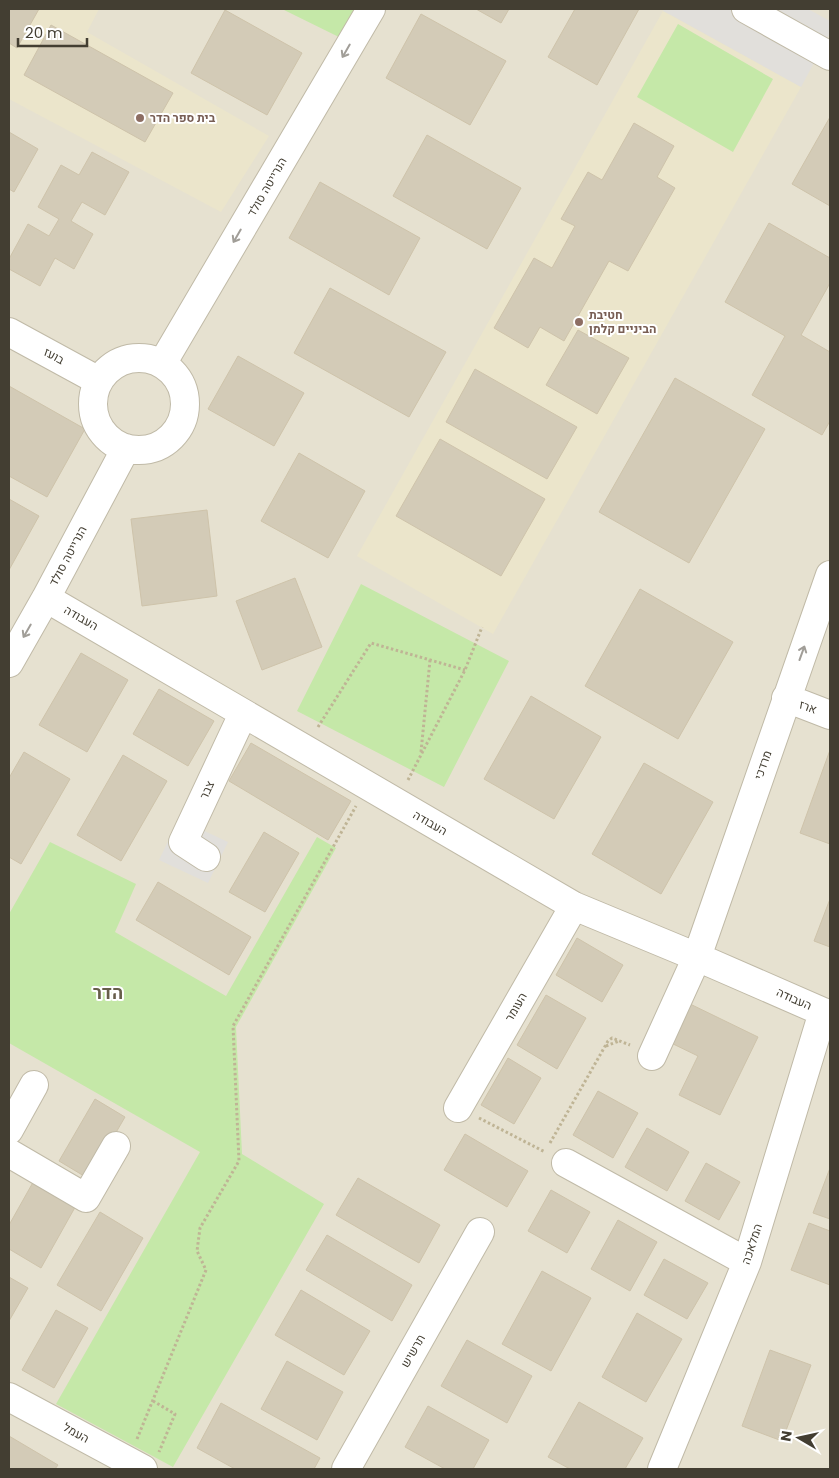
<svg xmlns="http://www.w3.org/2000/svg" width="839" height="1478" viewBox="0 0 839 1478" font-family="Poppins,Heebo,sans-serif">
  <rect width="100%" height="100%" fill="#f2eee2"/>
  <path fill="#e6e1d0" d="M9 9H830V1469H9Z"/>
  <path fill="#ebe5cb" d="M9 9H99L87 32 269 136 221 212 9 99Z
    M663 11 801 87 493 634 357 556Z"/>
  <path fill="#c5e8a8" d="M282 9H362L345 40Z
    M678 24 773 79 733 152 637 97Z
    M361 584 509 661 444 787 297 711Z
    M317 837 336 848 236 1027 242 1154 324 1204 173 1467 56 1404 200 1152 9 1043V914L50 842 136 884 115 932 226 996Z"/>
  <path fill="#e1dfdb" d="M664 9H808L830 21V33L801 87 671 15 663 11Z
    M179 819 228 842 208 883 159 860Z"/>
  <path fill="#d3cbb7" stroke="#cec3aa" d="M9 9H39L17 48 9 43Z
    M476 9H509L501 23Z
    M575 9H639L597 85 548 57Z
    M225 10 302 53 267 115 191 73Z
    M421 14 506 61 470 125 386 78Z
    M51 25 173 93 145 142 24 75Z
    M830 117V206L792 184Z
    M634 123 674 146 657 177 675 188 628 271 609 261 564 341 540 327 528 348 494 328 534 258 552 268 575 226 561 219 588 172 602 180Z
    M9 132 38 149 14 192 9 189Z
    M427 135 521 188 487 249 393 196Z
    M92 152 129 172 105 215 82 202 71 221 93 234 74 269 55 258 40 286 9 269V259L28 224 49 236 59 219 38 207 61 165 79 175Z
    M320 182 420 238 389 295 289 238Z
    M769 223 830 258V283L801 335 830 352V421L822 435 752 395 785 336 725 302Z
    M330 288 446 352 409 417 294 353Z
    M578 330 629 358 597 414 546 385Z
    M238 356 304 393 274 446 208 409Z
    M475 369 577 427 547 479 446 422Z
    M675 378 765 429 689 563 599 512Z
    M9 386 85 429 47 497 9 476Z
    M440 439 545 499 501 576 396 516Z
    M299 453 365 491 328 558 261 521Z
    M9 499 39 516 9 570Z
    M207 510 217 596 142 606 131 519Z
    M295 578 322 647 262 670 236 601Z
    M640 589 733 642 678 739 585 686Z
    M81 653 128 680 87 752 39 725Z
    M159 689 214 721 188 766 133 734Z
    M531 696 601 737 554 819 484 779Z
    M251 743 351 801 328 840 229 781Z
    M830 750V844L800 833Z
    M24 752 70 779 21 864 9 857V778Z
    M123 755 167 781 121 861 77 835Z
    M644 763 713 802 661 894 592 854Z
    M264 832 299 853 265 912 229 892Z
    M158 882 251 937 229 975 136 920Z
    M830 899V947L814 941Z
    M577 938 623 965 602 1002 556 975Z
    M546 995 586 1018 557 1069 517 1045Z
    M686 1002 758 1037 720 1115 679 1095 698 1056 667 1041Z
    M508 1058 541 1078 514 1124 481 1105Z
    M598 1091 638 1113 613 1158 573 1135Z
    M95 1099 125 1117 89 1179 59 1161Z
    M647 1128 689 1152 667 1191 625 1167Z
    M465 1134 528 1171 507 1207 444 1170Z
    M706 1163 740 1182 719 1220 685 1201Z
    M830 1168V1219L813 1213Z
    M36 1177 78 1202 41 1268 9 1249V1225Z
    M358 1178 440 1225 419 1263 336 1215Z
    M551 1190 590 1212 567 1253 528 1231Z
    M100 1212 143 1238 101 1311 57 1285Z
    M618 1220 657 1242 630 1291 591 1269Z
    M809 1223 830 1231V1285L791 1270Z
    M327 1235 412 1285 392 1321 306 1270Z
    M664 1259 708 1283 687 1319 644 1295Z
    M542 1271 591 1298 551 1371 502 1344Z
    M9 1277 28 1288 9 1321Z
    M301 1290 370 1331 344 1375 275 1335Z
    M56 1310 88 1328 54 1388 22 1370Z
    M637 1313 682 1339 646 1402 602 1377Z
    M467 1340 532 1376 507 1423 441 1386Z
    M770 1350 811 1365 782 1441 742 1426Z
    M287 1361 343 1392 317 1440 261 1409Z
    M579 1402 643 1438 625 1469H570L548 1457Z
    M221 1403 320 1458 314 1469H235L197 1448Z
    M428 1406 489 1440 473 1469H445L405 1447Z
    M9 1436 58 1465 55 1469H9Z"/>
  <g fill="none" stroke-linecap="round" stroke-linejoin="round">
    <g stroke="#c0baa7" stroke-width="30">
      <path id="minor" d="M746 9 830 56
        M9 332 99 381
        M93 404a46 46 0 1 1 92 0a46 46 0 1 1-92 0Z
        M162 364 371 9
        M46 598 574 906 697 957 830 1015
        M9 663 46 598 126 448
        M786 698 830 715
        M206 857 183 842 243 714
        M652 1056 697 957 830 575
        M458 1108 574 906
        M9 1130 34 1085
        M9 1153 86 1198 116 1146
        M566 1163 747 1262
        M9 1397 143 1469
        M346 1469 480 1232
        M662 1469 747 1262 823 1012"/>
    </g>
    <path stroke="#bfb495" stroke-width="3" stroke-dasharray="2.5 2.5" stroke-linecap="butt" d="M318 727 371 643 465 670
      M421 752 430 660
      M408 780 465 670 482 627
      M606 1046 619 1041
      M479 1118 545 1152
      M550 1143 608 1041 612 1038 630 1045
      M153 1401 175 1414 159 1452
      M137 1439 206 1270 197 1251 200 1228 239 1161 233 1026 356 806"/>
    <use href="#minor" stroke="#fff" stroke-width="28"/>
  </g>
  <defs><path id="oneway-shaft" d="M-6 0H5M1.5-3L5.5 0L1.5 3" fill="none" stroke-width="1.6" stroke-linecap="round" stroke-linejoin="round" transform="scale(1.25)"/></defs>
  <g stroke="#a19e98">
    <use href="#oneway-shaft" transform="translate(346 51) rotate(120)"/>
    <use href="#oneway-shaft" transform="translate(237 236) rotate(120)"/>
    <use href="#oneway-shaft" transform="translate(27 631) rotate(120)"/>
    <use href="#oneway-shaft" transform="translate(802 653) rotate(-70)"/>
  </g>
  <g fill="#8d6e63" stroke="#fff" stroke-width="2">
    <circle cx="140" cy="118" r="5"/>
    <circle cx="579" cy="322" r="5"/>
  </g>
  <g text-anchor="middle" stroke-width="4" stroke-linejoin="round" paint-order="stroke">
    <g font-size="12" font-weight="bold" fill="#785e54" stroke="#fff" text-anchor="start">
      <text x="150" y="122">בית ספר הדר</text>
      <text x="589" y="319">חטיבת<tspan x="589" dy="14">הביניים קלמן</tspan></text>
    </g>
    <g font-size="12" fill="#433e32" stroke="#fff">
      <text transform="translate(267 187) rotate(-60)" y="4">הנרייטה סולד</text>
      <text transform="translate(54 356) rotate(29)" y="4">בועז</text>
      <text transform="translate(68 556) rotate(-62)" y="4">הנרייטה סולד</text>
      <text transform="translate(81 618) rotate(30)" y="4">העבודה</text>
      <text transform="translate(808 707) rotate(20)" y="4">ארז</text>
      <text transform="translate(763 765) rotate(-71)" y="4">מרדכי</text>
      <text transform="translate(207 790) rotate(-65)" y="4">צבר</text>
      <text transform="translate(430 823) rotate(30)" y="4">העבודה</text>
      <text transform="translate(794 999) rotate(24)" y="4">העבודה</text>
      <text transform="translate(516 1007) rotate(-60)" y="4">העומר</text>
      <text transform="translate(752 1244) rotate(-72)" y="4">המלאכה</text>
      <text transform="translate(413 1351) rotate(-60)" y="4">תרשיש</text>
      <text transform="translate(76 1433) rotate(29)" y="4">העמל</text>
    </g>
    <g font-size="18" font-weight="bold" fill="#665d49" stroke="#fff">
      <text x="108" y="999">הדר</text>
    </g>
  </g>
  <rect width="839" height="1478" fill="none" stroke="#433e32" stroke-width="20"/>
  <g transform="translate(799 1438) rotate(279)" stroke="#ffffff" stroke-width="4" paint-order="stroke">
  <path d="M0-4L9 19L0 12L-9 19Z" fill="#433e32"/>
  <text y="-8" font-size="14" font-weight="bold" text-anchor="middle" fill="#433e32">N</text>
  </g>
  <path d="M18 38v8h69v-8" fill="none" stroke="#433e32" stroke-width="2.5"/>
  <text x="25" y="38" font-size="15" fill="#433e32" stroke="#ffffff" stroke-width="4" paint-order="stroke">20 m</text>
</svg>
